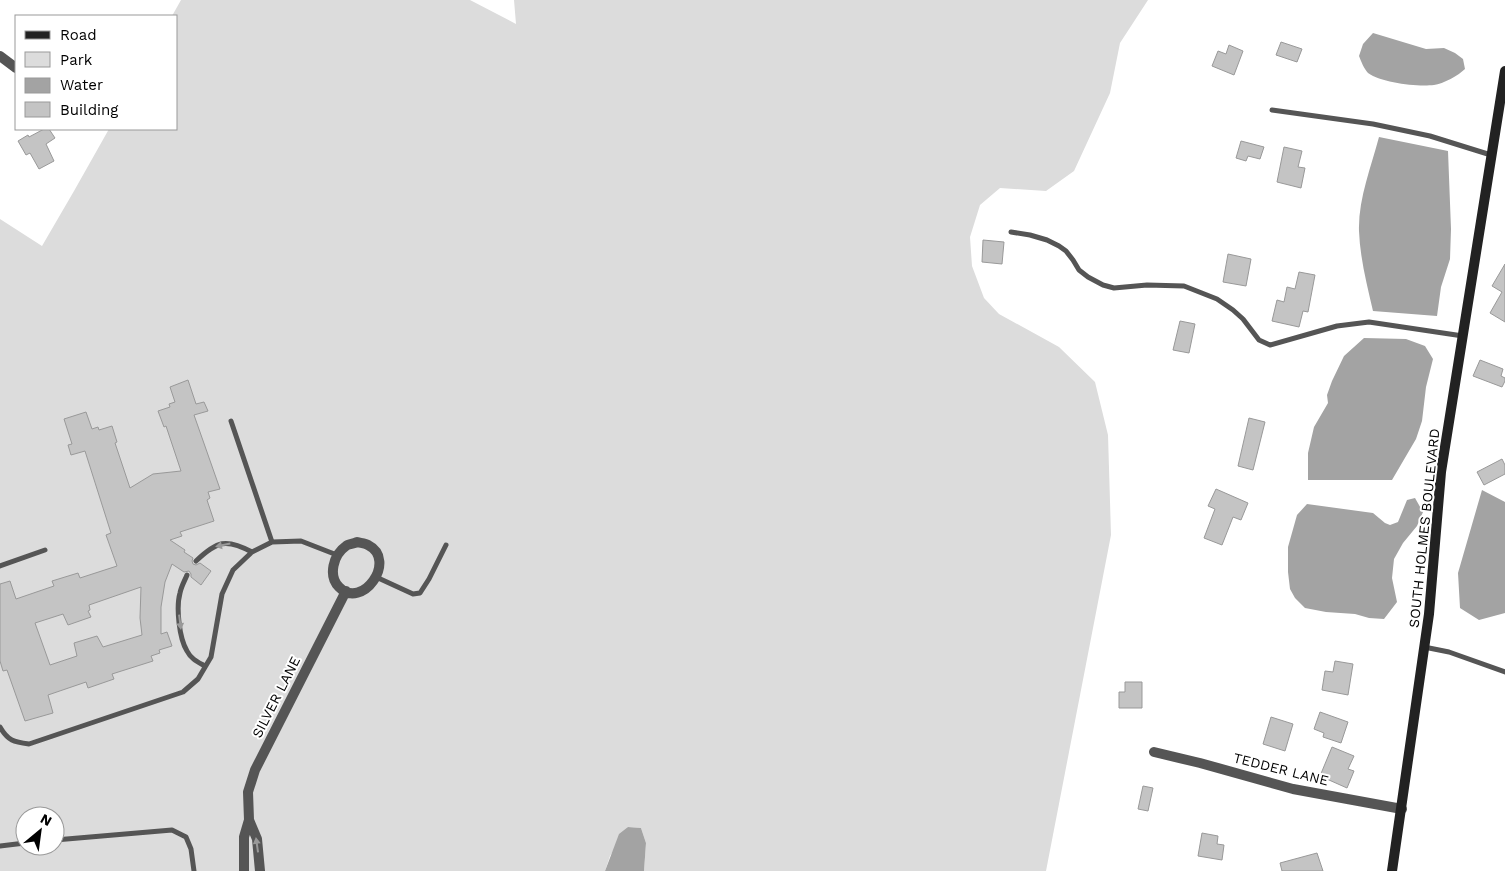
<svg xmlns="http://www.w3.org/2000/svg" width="1505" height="871" viewBox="0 0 1505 871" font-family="'Work Sans',sans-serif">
  <rect width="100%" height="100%" fill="#fff"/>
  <path fill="#dcdcdc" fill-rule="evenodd" d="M181 0H470L516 24 514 0H1148L1120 43 1110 93 1074 171 1046 191 1000 188 980 205 970 237 972 266 984 298 999 314 1059 347 1095 382 1108 435 1111 535 1046 871H644L646 843 641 828 628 827 610 856 605 871H0V219L42 246 74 191 109 129H176V16H172ZM25 816H55V846H25Z"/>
  <path fill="#a3a3a3" d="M1373 33 1426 49 1444 48 1455 53 1463 59 1465 69C1459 75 1443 84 1434 85 1417 87 1382 83 1368 73 1364 69 1361 61 1359 56L1363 44Z
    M1379 137 1448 151 1451 229 1450 259 1441 287 1437 316 1373 311C1367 285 1360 258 1359 231 1358 200 1371 167 1379 137Z
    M1364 338 1406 339 1425 346 1433 359 1426 387 1422 421 1416 439 1392 480H1308V453L1314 427 1328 403 1327 395 1332 381 1344 356Z
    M1482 490 1505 502V613L1479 620 1460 608 1458 573Z
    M1415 498 1423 512 1417 526 1403 543 1394 559 1392 578 1397 602 1384 619 1369 618 1355 614 1326 612 1305 608 1295 598 1290 589 1288 572V547L1297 515 1307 504 1373 513 1385 523 1390 525 1398 522 1407 500Z
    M628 827 641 828 646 843 644 871H605L619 834Z"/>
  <path fill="#c4c4c4" stroke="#999" fill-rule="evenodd" d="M1281 42 1302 49 1297 62 1276 55Z
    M1229 45 1243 51 1234 75 1212 66 1218 51 1226 54Z
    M44 129H49L55 138 46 144 54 161 39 169 30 153 26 155 18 141 28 135 29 137Z
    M1241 141 1264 147 1260 159 1248 156 1246 161 1236 158Z
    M1284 147 1302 151 1298 167 1305 168 1301 188 1277 182Z
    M983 240 1004 242 1002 264 982 262Z
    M1228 254 1251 259 1246 286 1223 282Z
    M1505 264V322L1490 313 1502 292 1492 286Z
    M1299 272 1315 275 1308 312 1303 311 1299 327 1272 321 1277 300 1284 302 1287 287 1295 289Z
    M1180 321 1195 324 1189 353 1173 350Z
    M1480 360 1503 369 1501 376 1505 378V381L1502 387 1473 376Z
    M188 380 196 404 204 402 208 411 194 415 220 489 208 492 210 498 207 500 214 521 180 532 182 536 170 540 185 550 184 552 193 558 192 561 193 564 196 565 200 563 211 571 201 585 191 577V574L189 571 184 572 172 564 165 582 161 607V634L167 632 172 646 159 650 160 653 151 656 153 661 112 674 114 679 88 688 86 682 48 695 53 713 25 721 7 670 3 671 0 661V584L10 581 16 599 54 586 52 581 78 573 80 578 117 566 106 535 111 533 85 451 71 455 68 445 72 444 64 419 86 412 92 429 98 427 99 430 112 426 117 442 115 443 130 488 153 474 181 471 166 426 164 427 158 411 170 407 169 404 175 402 170 387ZM141 587 140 618 142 635 103 647 97 636 74 643 77 656 50 665 35 623 63 614 68 625 91 617 88 611 90 610 89 605Z
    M1249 418 1265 422 1253 470 1238 466Z
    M1502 459 1505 465V474L1484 485 1477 472Z
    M1216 489 1248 503 1241 520 1233 517 1222 545 1204 538 1215 509 1208 506Z
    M1335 661 1353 664 1348 695 1322 690 1325 671 1333 672Z
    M1125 682H1142V708H1119V692H1125Z
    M1320 712 1348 722 1341 743 1323 737 1324 733 1314 729Z
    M1271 717 1293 724 1285 751 1263 744Z
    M1332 747 1354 756 1348 769 1354 771 1347 788 1320 776Z
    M1143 786 1153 788 1148 811 1138 809Z
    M1202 833 1218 836 1217 844 1224 845 1222 860 1198 856Z
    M1317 853 1323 871H1282L1280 863Z"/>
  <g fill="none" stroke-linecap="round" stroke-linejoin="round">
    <path stroke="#555" stroke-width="5" d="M1272 110 1373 124 1430 136 1491 155
      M1011 232 1030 235 1047 240 1059 246 1066 251 1073 260 1079 270 1088 277 1103 285 1114 288 1147 285 1184 286 1217 299 1233 310 1243 319 1259 340 1270 345 1337 326 1369 322 1463 336
      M231 421 272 542
      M196 561C217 541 226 538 252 552
      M0 566 45 550
      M187 575C185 580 181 587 180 593 176 607 179 638 187 651 191 659 198 662 205 666
      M376 577 413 594 420 593 429 579 446 545
      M1424 647 1449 652 1505 672
      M0 727C8 741 14 742 29 744L183 692 198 679 211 657 222 594 233 570 252 552 272 542 301 541 337 555
      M55 840 172 830 186 837 191 849 194 871
      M0 846 25 843"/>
    <path stroke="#555" stroke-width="10" d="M0 56 16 68
      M357 542C360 543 365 543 368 545 398 560 362 611 339 587 328 576 333 555 346 546 348 544 353 544 357 542Z
      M1154 752 1200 763 1293 789 1402 809
      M249 820 257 839 260 871
      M244 871V837L249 820 248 792 255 770 346 591"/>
    <path stroke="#222" stroke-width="10" d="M1392 871 1429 614 1441 472 1505 71"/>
  </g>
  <defs><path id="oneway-solid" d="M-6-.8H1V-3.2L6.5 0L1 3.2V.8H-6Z" transform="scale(1.25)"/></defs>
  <g fill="#999">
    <use href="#oneway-solid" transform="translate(223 545) rotate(168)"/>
    <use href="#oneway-solid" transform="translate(180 622) rotate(83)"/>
    <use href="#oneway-solid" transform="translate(257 845) rotate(-98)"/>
  </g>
  <g text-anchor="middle" stroke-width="4" stroke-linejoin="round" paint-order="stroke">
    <g font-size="14" fill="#000" stroke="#fff">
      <text transform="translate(1424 528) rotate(-84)" y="5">SOUTH HOLMES BOULEVARD</text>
      <text transform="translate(276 697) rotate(-63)" y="5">SILVER LANE</text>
      <text transform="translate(1281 769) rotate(14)" y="5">TEDDER LANE</text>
    </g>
  </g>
  <rect x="15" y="15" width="162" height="115" fill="#ffffff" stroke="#999999"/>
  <rect x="25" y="31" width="25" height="8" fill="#222222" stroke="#999999"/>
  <text x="60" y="40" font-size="15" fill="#000000">Road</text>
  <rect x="25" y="52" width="25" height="15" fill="#dcdcdc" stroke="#999999"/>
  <text x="60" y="65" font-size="15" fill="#000000">Park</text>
  <rect x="25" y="78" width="25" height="15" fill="#a3a3a3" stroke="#999999"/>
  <text x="60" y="90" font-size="15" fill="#000000">Water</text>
  <rect x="25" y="102" width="25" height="15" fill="#c4c4c4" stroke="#999999"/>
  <text x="60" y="115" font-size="15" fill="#000000">Building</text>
  <g transform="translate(40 831) rotate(29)"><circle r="24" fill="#ffffff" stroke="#999999"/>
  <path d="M0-4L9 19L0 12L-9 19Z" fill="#000000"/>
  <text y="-8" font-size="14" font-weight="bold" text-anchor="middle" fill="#000000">N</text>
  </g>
</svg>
